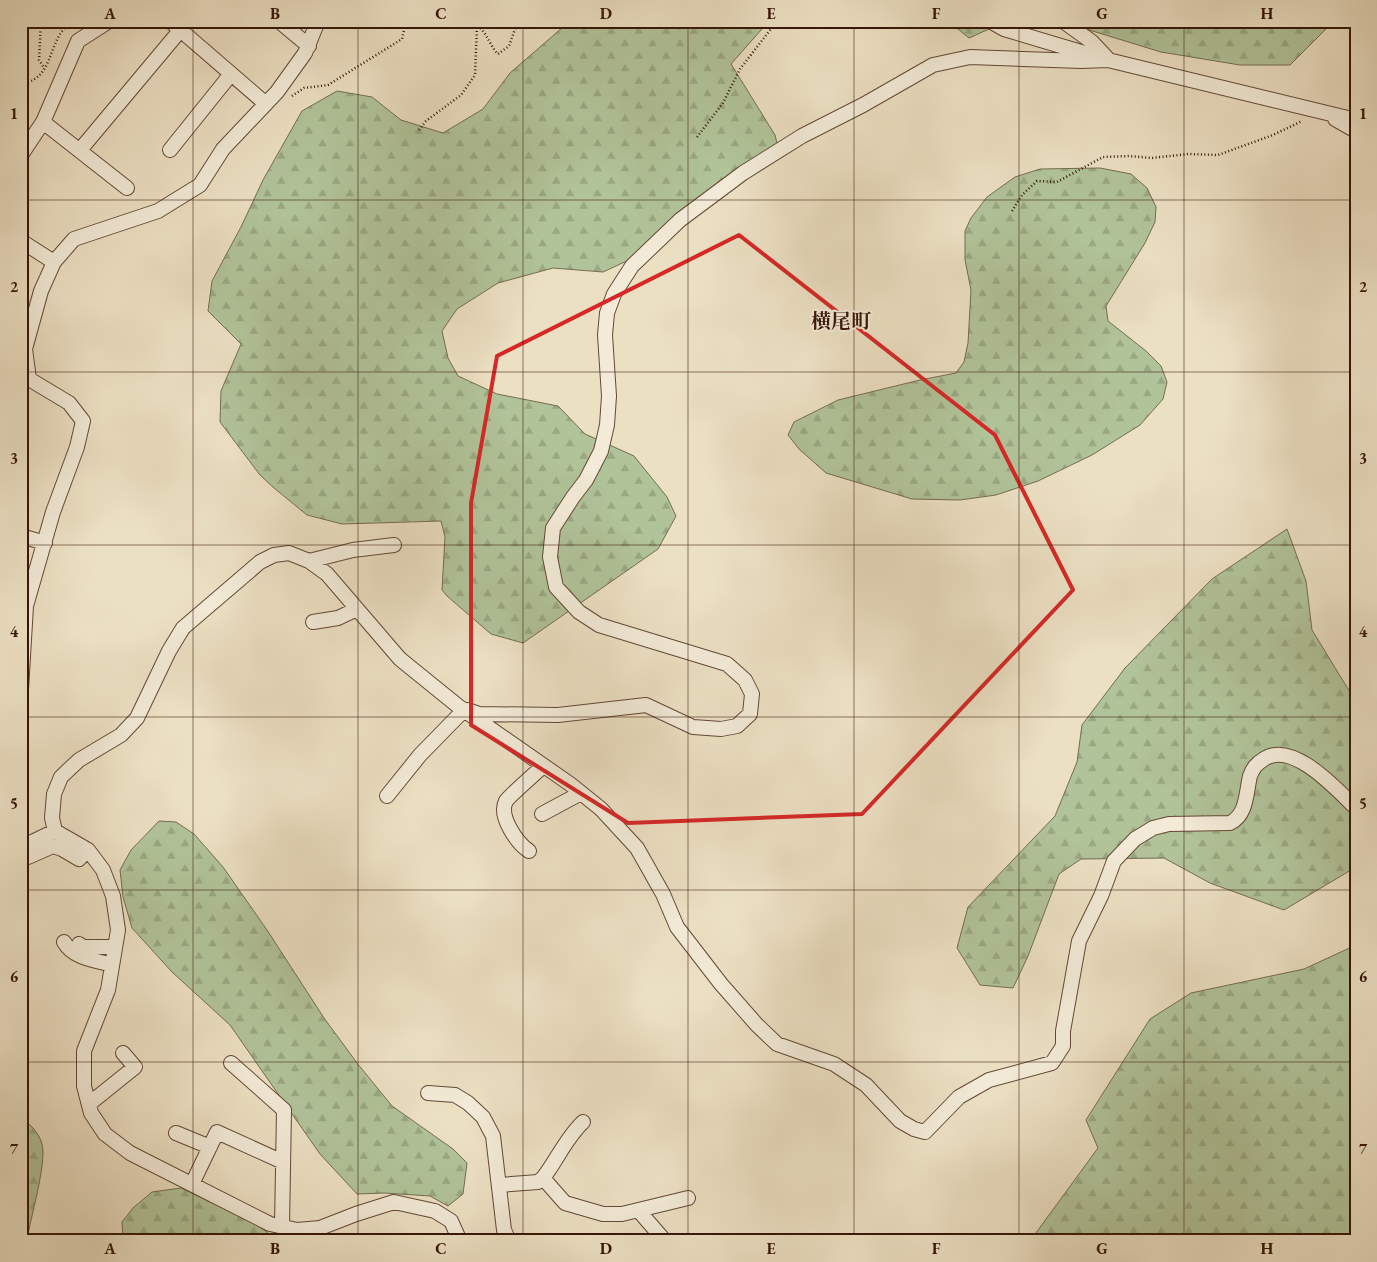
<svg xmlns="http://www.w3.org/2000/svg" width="1377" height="1262" viewBox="0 0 1377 1262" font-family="'EB Garamond','Noto Serif JP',serif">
  <defs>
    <pattern id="forest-firs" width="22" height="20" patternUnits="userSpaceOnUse" patternTransform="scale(1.25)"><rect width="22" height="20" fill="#b1c399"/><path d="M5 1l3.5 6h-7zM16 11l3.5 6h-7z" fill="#99a782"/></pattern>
  </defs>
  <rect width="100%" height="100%" fill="#ece0c3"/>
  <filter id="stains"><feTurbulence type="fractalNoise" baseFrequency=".004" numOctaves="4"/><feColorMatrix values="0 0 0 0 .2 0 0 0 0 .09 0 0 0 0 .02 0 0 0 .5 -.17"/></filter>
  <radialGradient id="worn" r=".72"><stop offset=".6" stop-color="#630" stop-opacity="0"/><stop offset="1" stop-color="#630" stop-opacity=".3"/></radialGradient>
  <path fill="url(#forest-firs)" stroke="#746c50" d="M570 21H653L679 29 702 21H769L731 64 775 135 779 151 696 199 631 259 603 272 553 268 498 283 457 309 442 331 448 358 458 376 497 394 558 406 585 434 634 456 667 497 676 516 658 549 523 643 491 634 447 596 442 590 445 537 441 521 342 524 307 515 274 488 260 475 220 422 221 391 241 344 208 311 212 281 241 227 263 180 302 111 337 91 372 97 401 120 443 133 483 109 510 73Z
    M948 21H1007L969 38Z
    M1060 21H1334L1290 65H1240L1161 52Z
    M1100 168 1131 174 1147 188 1156 207 1155 222 1145 243 1106 306 1108 321 1146 351 1161 366 1167 382 1163 399 1140 425 1092 455 1038 481 996 495 960 500 912 499 826 473 799 449 788 435 794 422 838 400 920 380 956 373 964 362 968 343 971 290 965 260V231L971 218 987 197 1015 177 1040 169Z
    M1287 529 1306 581 1312 630 1356 702V867L1284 910 1210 883 1164 858 1081 859 1059 874 1028 956 1013 988 980 985 957 948 968 907 1055 816 1077 762 1082 725 1125 668 1212 579Z
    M159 821 176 822 194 834 223 867 267 930 324 1018 357 1063 392 1106 453 1149 467 1163 463 1194 448 1206 430 1196 384 1193 357 1194 320 1154 230 1025 172 972 132 928 123 897 120 870 131 850Z
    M1356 945V1241H1030L1098 1148 1086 1120 1150 1019 1191 993 1304 969Z
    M21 1117C30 1124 39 1133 42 1144 47 1164 30 1218 27 1241H21Z
    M181 1188 208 1201 239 1212 279 1241H123L122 1222 133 1208 152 1192Z"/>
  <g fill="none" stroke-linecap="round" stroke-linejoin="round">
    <g stroke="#644836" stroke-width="16">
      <path id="minor" d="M109 21 78 41 43 122 127 188
        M170 21 266 104
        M279 21 309 46
        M990 21 1004 29 1108 60 1356 120
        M1063 21 1092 42 1108 59
        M1335 119 1356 131
        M80 150 188 21
        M170 150 231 74
        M21 155 43 122
        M21 241 54 262
        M29 379 25 349 41 291 54 262 74 239 158 211 200 185 223 149 277 92 305 53 318 21
        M21 536 45 543
        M309 561 353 550 394 545
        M313 622 338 618 357 609
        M21 690 26 606 53 512 77 447 83 421 69 403 29 379
        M468 710 479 714 558 715 646 705 693 727 721 729 737 726 750 714 752 694 745 680 727 664 599 625 579 612 556 587 550 557 553 528 573 497 586 480 601 451 607 425 609 396 605 335 607 313 614 294 632 266 680 220 743 173 802 136 863 105 933 65 970 57 1081 61 1108 60
        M387 796 420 755 464 710
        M542 814 581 793
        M21 844 32 842 55 831
        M529 851C517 843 498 816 506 801 510 795 536 773 543 766
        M21 858 28 857 53 846 62 849 79 859 88 850
        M64 942C73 958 95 960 112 965
        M79 944 83 947H115
        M231 1063 284 1110 282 1226
        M428 1093 455 1095 468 1103 483 1117 493 1136 504 1230 509 1241
        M89 1104 135 1067 123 1053
        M176 1133 210 1147
        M543 1178C557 1160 566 1138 583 1122
        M192 1184 217 1132 283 1162
        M499 1185 538 1182 543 1178 565 1203 603 1214H622L688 1198
        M638 1210 665 1241
        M460 1241 451 1221 435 1211 394 1202 356 1214 320 1228 297 1230 270 1224 130 1153 105 1134 91 1113 84 1086V1051L108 990 118 930 113 896 103 870 88 850 55 831 52 818 54 794 61 777 79 760 121 735 137 718 169 651 183 628 260 562 274 555 289 553 309 561 327 574 400 659 458 706 570 784 601 809 637 848 663 894 677 927 721 984 757 1025 777 1044 834 1064 866 1085 900 1121 914 1129 925 1132 959 1097 989 1080 1052 1063 1063 1046V1031L1079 941 1101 896 1114 861 1135 839 1153 828 1169 824 1230 823C1247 815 1246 793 1250 776 1253 768 1256 764 1264 759 1293 740 1337 790 1356 808"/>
    </g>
    <path stroke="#371507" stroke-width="2.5" stroke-dasharray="1 2.5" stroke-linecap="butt" d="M41 21 39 60 44 68
      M461 21C466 22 474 23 478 26 487 33 490 46 498 54L509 46 518 21
      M21 84C25 83 30 82 33 80 54 69 50 34 73 21
      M292 96 304 88 328 85 402 39 406 21
      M419 130 426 121 461 95 475 75 477 25
      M697 137 723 103 740 69 777 21
      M1012 211 1022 195 1037 181 1057 182 1103 157 1129 156 1152 158 1188 154 1218 155 1273 135 1302 121"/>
    <use href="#minor" stroke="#f3ebd8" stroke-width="14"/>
  </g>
  <path fill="none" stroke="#d62828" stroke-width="4" stroke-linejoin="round" d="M739 235 995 435 1073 590 862 814 628 823 471 725V503L497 356Z"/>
  <path fill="none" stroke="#371507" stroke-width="1" stroke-opacity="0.55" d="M193 21V1241M358 21V1241M523 21V1241M688 21V1241M854 21V1241M1019 21V1241M1184 21V1241M21 200H1356M21 372H1356M21 545H1356M21 717H1356M21 890H1356M21 1062H1356"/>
  <g text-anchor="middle" stroke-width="4" stroke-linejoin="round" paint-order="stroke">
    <g font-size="20" font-weight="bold" fill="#371507" stroke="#f3ebd8">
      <text x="841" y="328">横尾町</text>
    </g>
  </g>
  <rect width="1377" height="1262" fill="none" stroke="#ece0c3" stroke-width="55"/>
  <rect x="28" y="28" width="1322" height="1206" fill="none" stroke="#371507" stroke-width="2"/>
  <g font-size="16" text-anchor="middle" font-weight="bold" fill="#371507">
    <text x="110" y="19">A</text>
    <text x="275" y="19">B</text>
    <text x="441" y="19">C</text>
    <text x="606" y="19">D</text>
    <text x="771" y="19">E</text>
    <text x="936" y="19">F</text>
    <text x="1102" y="19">G</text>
    <text x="1267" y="19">H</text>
    <text x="14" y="119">1</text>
    <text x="1363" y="119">1</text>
    <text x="14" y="292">2</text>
    <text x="1363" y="292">2</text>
    <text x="14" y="464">3</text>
    <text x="1363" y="464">3</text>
    <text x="14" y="637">4</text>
    <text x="1363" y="637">4</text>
    <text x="14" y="809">5</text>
    <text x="1363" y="809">5</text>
    <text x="14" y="982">6</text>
    <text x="1363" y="982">6</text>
    <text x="14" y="1154">7</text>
    <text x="1363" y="1154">7</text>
    <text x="110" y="1254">A</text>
    <text x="275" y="1254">B</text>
    <text x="441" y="1254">C</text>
    <text x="606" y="1254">D</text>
    <text x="771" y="1254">E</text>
    <text x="936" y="1254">F</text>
    <text x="1102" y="1254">G</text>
    <text x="1267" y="1254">H</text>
  </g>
  <rect width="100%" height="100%" filter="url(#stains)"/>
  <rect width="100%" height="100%" fill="url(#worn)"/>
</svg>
